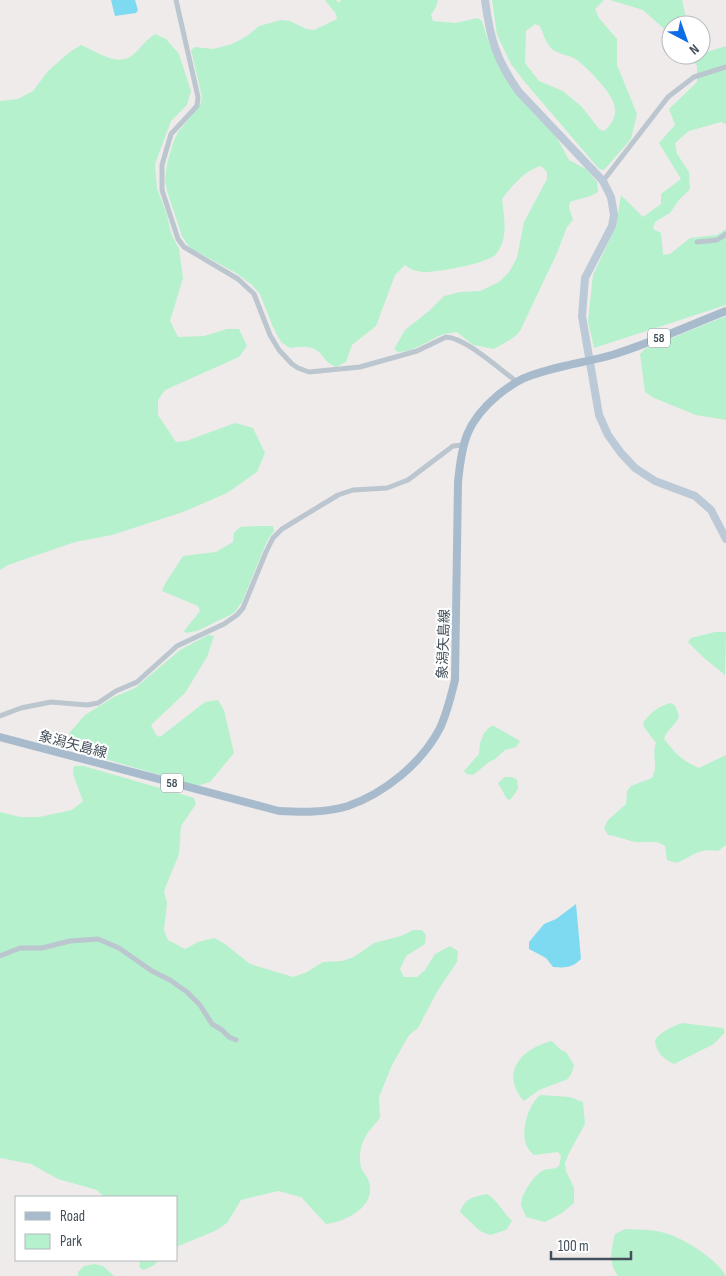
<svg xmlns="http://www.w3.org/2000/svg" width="726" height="1276" viewBox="0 0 726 1276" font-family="'Sofia Sans Condensed','Noto Sans JP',sans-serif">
  <rect width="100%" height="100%" fill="#efebeb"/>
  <path fill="#b5f1cc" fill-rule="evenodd" d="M325 0H336L339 3 341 0H438L436 7 431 15 433 21 455 23 478 18 482 21 488 40 514 90 557 138 569 160 586 169 597 182 598 192C589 198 580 198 570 202L569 207 573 220 567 227 557 253 520 331 513 338 494 349 473 345 457 332C453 333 448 333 444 334 429 339 415 352 398 352L394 349 405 330 429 311 444 296 460 292 480 291 499 282 509 272 517 258 524 222 547 179V172L541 166C525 170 512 186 502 199 504 218 509 238 496 254 490 263 438 272 426 272 418 272 411 270 405 265L395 275 376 326 352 345 346 362 336 367C327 363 327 361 321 354 313 345 301 346 290 348L281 342 273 327 260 294 252 285 236 273 192 249 187 244 182 236 167 191 165 180 167 164 173 143 178 132 200 105 202 97 191 50 195 47 213 49 232 44 247 36 259 26 281 20 290 21 306 29 314 30 337 19 336 14Z
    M492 0H604L595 9 599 18 617 39V65L637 114 631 139 604 170 599 169 588 156 524 81 511 64 497 35ZM535 24 540 26C543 33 546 44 552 49 558 54 567 55 574 58 585 65 614 94 615 108 616 118 611 125 604 131L599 129 582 107 563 91 539 81 525 63 526 31Z
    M610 0H682L686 18 690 25H671V35L643 10Z
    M155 34 166 39 179 54 191 91 187 105 171 121 155 164 157 188 167 215 171 233 179 249 183 278 170 321 178 337 204 336 227 329H239L247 346 239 357 165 390 158 400V415L176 442 186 441 235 423 253 428 265 453 257 472 227 493 183 512 112 535 75 542 8 565 0 570V101L18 99 33 91 48 71 71 51 81 45C98 52 119 69 135 53 142 46 146 40 155 34Z
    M701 42 707 52 726 46V124L721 122 689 131 675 143 677 154 689 172 690 189 678 201 670 213 655 222 653 229 661 233 663 255 670 254 690 238 717 235 726 229V305L594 348 588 321 593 275 616 226 621 195 643 217 661 204V194L681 179 659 143 675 125 669 109 697 82V66L689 55H701Z
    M726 316V420L696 415 654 398 645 392 640 354 645 349Z
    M257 526H273L274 531 267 541 242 602 234 613 197 631 186 633 184 631 200 611 198 606 162 591 166 582 183 556 216 552 233 542 234 533 240 527Z
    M715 632H726L725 675 703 657 688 642 691 638Z
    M208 635 214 636 207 657 185 693 151 725 156 735 160 737 205 702 218 700 224 710 234 753 210 782 197 786 71 749 67 744 70 732 85 715 114 697 135 688 180 650Z
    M672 703 676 707 679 717C675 726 667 729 664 739 675 753 682 761 699 768L726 755V845L718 851C699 848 694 855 677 863L667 860 665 846C654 839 649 843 637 842 627 841 619 836 608 835L604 828 608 820 626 804 627 791 631 786 652 778C659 764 651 758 656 743L644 727 643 722C652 712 659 705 672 703Z
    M491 726H494L520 741 516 747 505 750 495 759 489 762 473 775 467 774 464 771 479 754 480 743 484 733Z
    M74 766H84L194 798 196 804 181 826 179 854 164 891 167 903 164 930 168 940 185 949 198 942 214 938 225 944 250 964 293 977 307 972 323 962 342 961 354 957 374 943 401 936 413 930H422L426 935 425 944 406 956 400 969 404 977H417L425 970 435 954 450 946 458 951 457 962 438 990 418 1028 409 1035 392 1065 379 1097 380 1118C369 1131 360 1140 360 1158 360 1174 366 1171 369 1182 377 1206 345 1222 326 1224L301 1197 278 1191 241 1200 227 1223 215 1231 176 1247V1197H104L97 1190 58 1179 31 1164 0 1158V812L20 817H39L72 810 83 801 73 774Z
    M505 777H512L517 780 518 789 510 800 507 799 498 783Z
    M682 1023 723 1028 725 1032 714 1044 674 1064C663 1059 656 1052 655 1040 662 1031 671 1027 682 1023Z
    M552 1041 561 1050 566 1052 574 1065 572 1072 568 1079 539 1090 524 1101C499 1073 522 1048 552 1041Z
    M540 1095 570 1097 583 1102 585 1124 569 1153 565 1163 566 1171 574 1188V1203L562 1213 545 1222 526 1217C525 1213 522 1209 521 1205 520 1196 535 1173 544 1170 550 1168 554 1170 559 1166L561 1156 558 1152 534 1155C530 1151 526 1147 525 1141 522 1127 529 1104 540 1095Z
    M487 1194C497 1200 504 1213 512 1221L506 1230 490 1235 480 1231 460 1212C465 1198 473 1197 487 1194Z
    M625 1229C637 1230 650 1229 661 1232 681 1236 717 1259 726 1276H618C608 1262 611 1251 615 1234Z
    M140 1260H159L153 1266 143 1270 139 1267Z
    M94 1264 103 1266 114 1276H78V1272L84 1266Z"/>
  <path fill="#7edaf1" d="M111 0H135L138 10 136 13 115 16Z
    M576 904 581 959C572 968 565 968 553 967L546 958 529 949V942L544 924 556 919Z"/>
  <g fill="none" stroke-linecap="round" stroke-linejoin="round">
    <path stroke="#bbc6cf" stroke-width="5" d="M176 0 198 97 197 106 171 134 162 165V190L178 239 184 247 238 279 254 294 270 335 279 350 292 364 298 368 309 372 360 367 417 351 446 337C466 338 499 369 516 381
      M603 181 668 97 694 77 726 67
      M697 242 717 240 726 234
      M0 716 21 708 51 702 87 705 98 703 116 691 137 682 177 646 224 624 237 615 243 608 266 552 273 538 282 529 338 495 353 490 387 488 408 480 453 446 463 445
      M0 956 20 948H42L70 941 98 939 119 948 152 971 170 980 187 992 200 1005 212 1024 222 1030 229 1037 236 1040"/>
    <path stroke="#bcc9d7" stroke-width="8" d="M485 0C490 38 496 60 519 92L603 181 611 197 614 215 612 226 585 278 582 316 599 415 608 435 621 453 635 468 655 481 695 496 711 510 726 539"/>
    <path stroke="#a8bbcd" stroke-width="8" d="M0 737 279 811C301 812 326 813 348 806 385 793 422 763 440 728 447 713 451 696 455 680L458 482C462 442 466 422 498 395 507 388 516 381 527 377 554 366 584 363 612 355 651 343 688 326 726 311"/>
  </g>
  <g text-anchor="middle" stroke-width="4" stroke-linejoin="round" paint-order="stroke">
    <g fill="#fff" stroke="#7b848c" stroke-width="1">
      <rect x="648" y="328.5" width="22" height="19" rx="4"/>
      <rect x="161" y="773.5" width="22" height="19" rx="4"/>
    </g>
    <g font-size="12" font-weight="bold" fill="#434f5a">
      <text x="659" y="342">58</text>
      <text x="172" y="787">58</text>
    </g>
    <g font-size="14" fill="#434f5a" stroke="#fff">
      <text transform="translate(443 644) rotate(-88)" y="5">象潟矢島線</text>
      <text transform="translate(73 744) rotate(15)" y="5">象潟矢島線</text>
    </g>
  </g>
  <rect x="15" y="1196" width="162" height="65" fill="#ffffff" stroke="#b4b9bd"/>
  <rect x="25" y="1212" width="25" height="8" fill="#a8bbcd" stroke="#b4b9bd"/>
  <text x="60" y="1221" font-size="15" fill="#434f5a">Road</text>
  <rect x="25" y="1234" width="25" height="15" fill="#b5f1cc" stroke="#b4b9bd"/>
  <text x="60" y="1246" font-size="15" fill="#434f5a">Park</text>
  <g transform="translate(686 40) rotate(139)"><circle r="24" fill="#ffffff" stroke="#b4b9bd"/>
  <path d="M0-4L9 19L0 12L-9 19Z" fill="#0c6de7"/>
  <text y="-8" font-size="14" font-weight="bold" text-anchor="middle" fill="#434f5a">N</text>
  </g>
  <path d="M551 1251v8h80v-8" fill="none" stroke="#434f5a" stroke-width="2.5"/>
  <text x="558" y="1251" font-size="15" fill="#434f5a" stroke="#ffffff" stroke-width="4" paint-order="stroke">100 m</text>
</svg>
